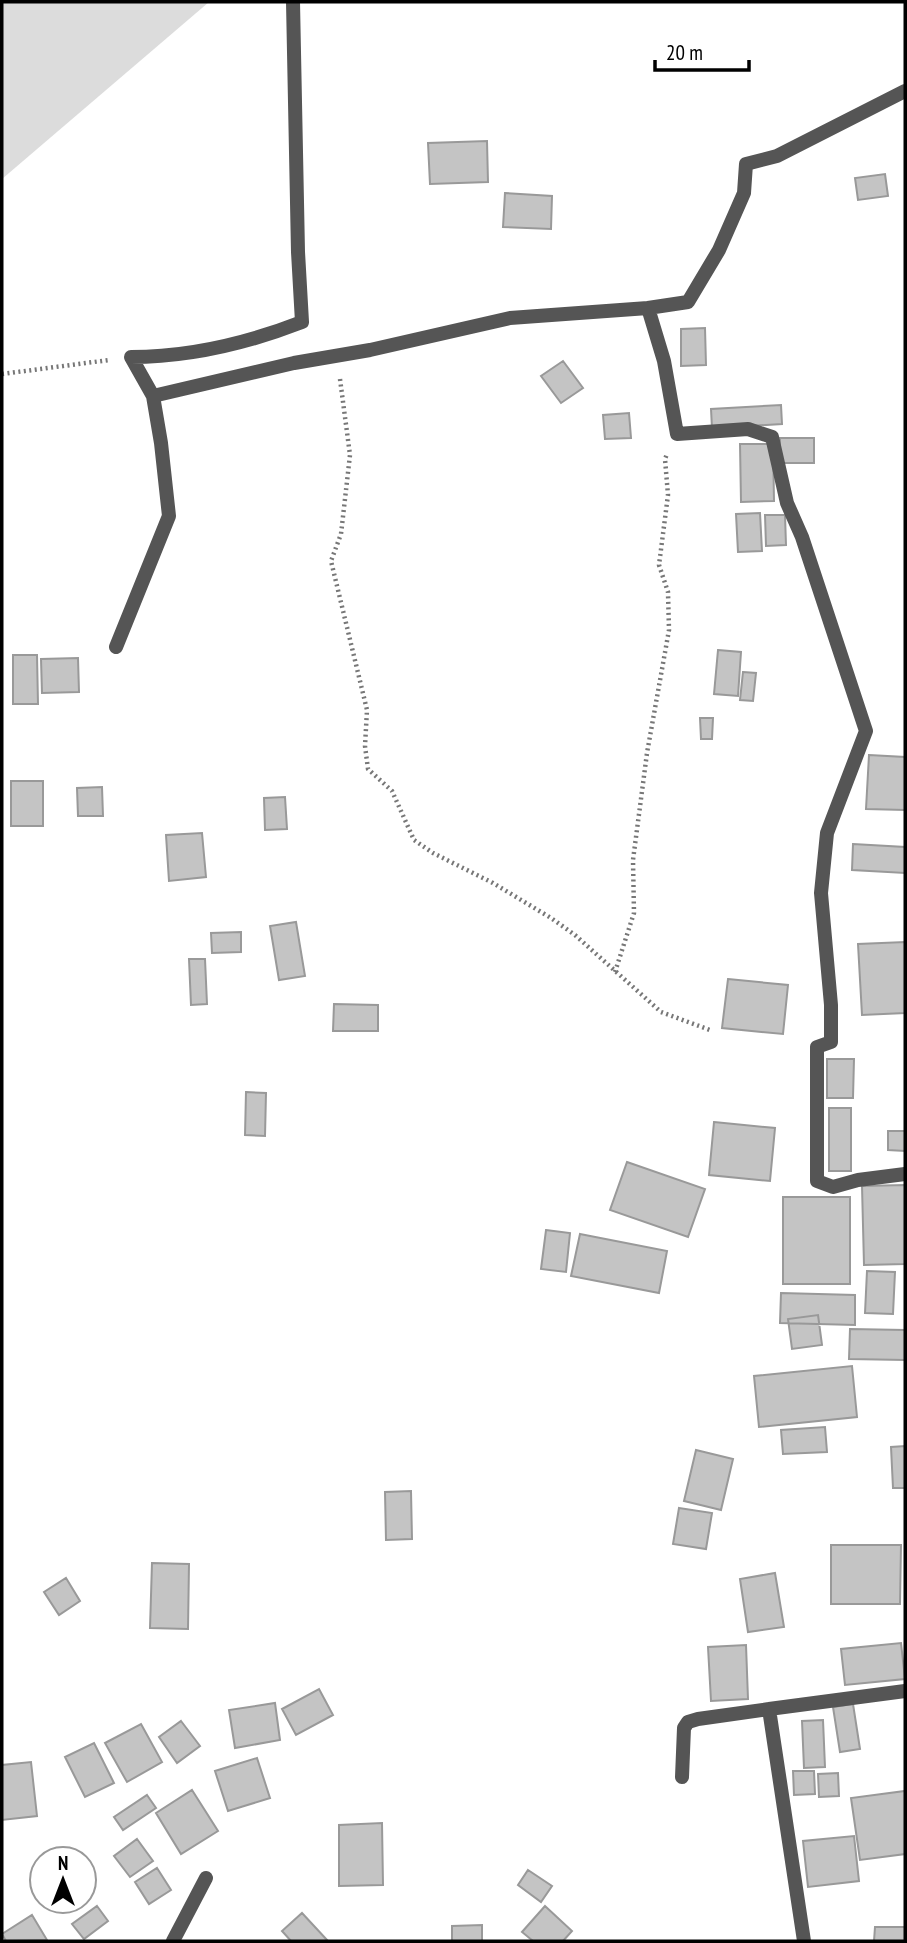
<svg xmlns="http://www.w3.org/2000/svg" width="907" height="1943" viewBox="0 0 907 1943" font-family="'PT Sans Narrow',sans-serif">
  <rect width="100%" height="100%" fill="#fff"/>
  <path fill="#dcdcdc" d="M2 2H209L2 179Z"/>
  <path fill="#c4c4c4" stroke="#999" stroke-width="2" d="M487 141 488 182 430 184 428 143Z
    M885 174 888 196 858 200 855 178Z
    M505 193 552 196 551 229 503 227Z
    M705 328 706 365 681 366V329Z
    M563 361 583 388 561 403 541 376Z
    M781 405 782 424 712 428 711 409Z
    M629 413 631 438 605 439 603 415Z
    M780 438H814V463H780Z
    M740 444H773L774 501 741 502Z
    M760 513 762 551 738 552 736 514Z
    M765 515H785L786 545 766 546Z
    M718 650 741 652 738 696 714 694Z
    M13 655H37L38 704H13Z
    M78 658 79 692 42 693 41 659Z
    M743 672 756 673 753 701 740 700Z
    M700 718H713L712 739H701Z
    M869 755 905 757V810L866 809Z
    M11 781H43V826H11Z
    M102 787 103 816H78L77 788Z
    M285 797 287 829 265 830 264 798Z
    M202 833 206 877 169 881 166 835Z
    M853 844 905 847V873L852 870Z
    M296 922 305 976 279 980 270 926Z
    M241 932V952L212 953 211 933Z
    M905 942V1013L862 1015 858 944Z
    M189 959H205L207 1004 191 1005Z
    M728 979 788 985 783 1034 722 1028Z
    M334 1004 378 1005V1031H333Z
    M827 1059H854L853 1098H827Z
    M246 1092 266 1093 265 1136 245 1135Z
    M829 1108H851V1171H829Z
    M714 1122 775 1128 770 1181 709 1175Z
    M888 1131H905V1151L888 1150Z
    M627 1162 705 1189 688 1237 610 1210Z
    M905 1185V1264L864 1265 862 1186Z
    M783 1197H850V1284H783Z
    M546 1230 570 1233 566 1272 541 1269Z
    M580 1234 667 1251 659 1293 571 1276Z
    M867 1271 895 1272 893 1314 865 1313Z
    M781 1293 855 1295V1325L780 1323Z
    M818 1315 822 1345 792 1349 788 1319Z
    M850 1329 905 1330V1360L849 1359Z
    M852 1366 857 1417 759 1427 754 1376Z
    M825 1427 827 1452 783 1454 781 1430Z
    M905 1446V1488H893L891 1447Z
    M696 1450 733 1459 721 1510 684 1501Z
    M411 1491 412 1539 386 1540 385 1492Z
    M679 1508 712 1513 706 1549 673 1544Z
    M831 1545H901L900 1604H831Z
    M152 1563 189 1564 188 1629 150 1628Z
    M775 1573 784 1627 748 1632 740 1579Z
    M66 1578 80 1601 59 1615 44 1592Z
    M901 1643 905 1679 845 1685 841 1649Z
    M746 1645 748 1699 711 1701 708 1647Z
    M319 1689 333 1715 296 1735 282 1709Z
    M275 1703 280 1740 235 1748 229 1710Z
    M853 1704 860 1749 840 1752 833 1707Z
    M823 1720 825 1767 804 1768 802 1721Z
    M181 1721 200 1746 177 1763 159 1737Z
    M141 1724 162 1762 127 1782 105 1743Z
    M94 1743 114 1783 85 1797 65 1757Z
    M257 1758 270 1798 228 1811 215 1771Z
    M31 1762 37 1816 2 1820V1765Z
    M793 1771H814L815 1794 794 1795Z
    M838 1773 839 1796 819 1797 818 1774Z
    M192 1790 218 1831 181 1854 156 1813Z
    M905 1791V1854L860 1860 851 1798Z
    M147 1795 156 1808 123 1830 114 1817Z
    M382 1823 383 1885 339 1886V1825Z
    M854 1836 859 1881 808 1887 803 1841Z
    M137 1839 153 1861 130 1877 114 1856Z
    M157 1868 171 1890 149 1904 135 1882Z
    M528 1870 552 1886 541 1902 518 1885Z
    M97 1906 108 1921 84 1939 72 1924Z
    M545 1906 572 1931 563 1941H533L522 1932Z
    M302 1913 328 1941H291L282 1931Z
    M32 1915 47 1940 6 1941 2 1934Z
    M482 1925V1941H452V1926Z
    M875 1927H905V1941H874Z"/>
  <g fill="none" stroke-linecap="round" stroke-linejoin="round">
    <path stroke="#777" stroke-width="4.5" stroke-dasharray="2 3.5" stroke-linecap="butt" d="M2 374 109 360
      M340 379 350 455 341 534 331 561 367 710 365 746 368 769 392 791 414 840 433 853 493 883 551 918 575 935 661 1012 710 1030
      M615 972 634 913 633 860 647 753 669 630 668 592 659 565 668 495 665 459 667 454"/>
    <path stroke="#555" stroke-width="14" d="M293 2 298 252 302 322C248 343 189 357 131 357L153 396 294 363 370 350 510 318 648 308
      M905 91 777 156 746 164 744 193 719 250 688 302 648 308 664 361 677 434 748 429 772 437 787 503 802 537 866 731 827 833 821 893 831 1005V1042L817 1047V1181L833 1187 858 1180 905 1174
      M116 647 169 516 161 443 153 396
      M682 1777 684 1728 688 1722 698 1719 769 1709
      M173 1941 206 1878
      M804 1941 769 1709 905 1691"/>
  </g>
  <rect width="907" height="1943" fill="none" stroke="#000000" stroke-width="7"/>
  <g transform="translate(63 1880)"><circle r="33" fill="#ffffff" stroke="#999999" stroke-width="2"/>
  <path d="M0-5L12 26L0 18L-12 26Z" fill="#000000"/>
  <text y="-10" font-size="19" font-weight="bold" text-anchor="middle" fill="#000000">N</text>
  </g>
  <path d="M655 60v10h94v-10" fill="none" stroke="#000000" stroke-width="3.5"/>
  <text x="666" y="60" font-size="21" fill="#000000" stroke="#ffffff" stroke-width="5" paint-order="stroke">20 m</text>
</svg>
